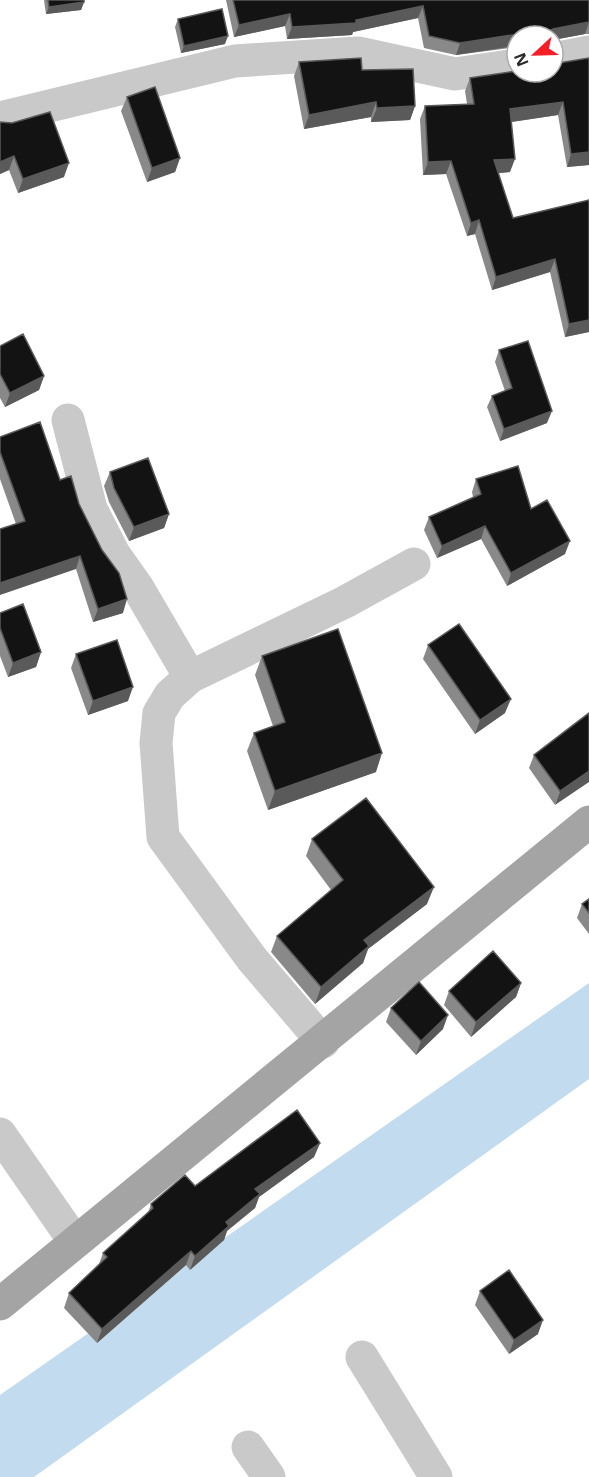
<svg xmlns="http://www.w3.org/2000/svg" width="589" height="1477" viewBox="0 0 589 1477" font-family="'Open Sans',sans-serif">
  <rect width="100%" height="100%" fill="#fff"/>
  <path fill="#c2dbee" d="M589 983V1079L34 1477H0V1395Z"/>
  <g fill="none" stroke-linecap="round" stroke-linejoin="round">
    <path stroke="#c9c9c9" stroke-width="33" d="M553 59 589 52
      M0 118 235 61 358 53 455 74 517 65
      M68 420 91 509 114 554 138 588 190 677
      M323 1042 252 959 163 837 156 743 159 713 170 695 190 677 345 602 414 564
      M0 1134 75 1242
      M362 1357 436 1477
      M248 1447 269 1477"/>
    <path stroke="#a4a4a4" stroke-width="33" d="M0 1304 589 822"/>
  </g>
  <path fill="#898989" d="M44 0H84V2L81 10 46 14Z
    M226 0H589V34H585L553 40V36H517V47L456 55 424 48 418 18 353 32 352 35 287 39 285 26 234 37Z
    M178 19 225 44 181 53 175 27Z
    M299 62 362 70 415 106 410 120 371 122V117L304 129 294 76Z
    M553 72 589 165 567 167 558 115 511 122 510 172 498 173 513 218 589 200V332L565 337 550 272 492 290 475 234 467 236 446 174 423 175 420 119 425 106 467 104 465 91 470 78Z
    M127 97 180 158 175 172 147 182 121 111Z
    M0 122 64 177 18 193 9 170 0 174Z
    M0 346 44 376 39 390 5 407 0 398Z
    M499 350 547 423 500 441 487 407 492 396 505 391 495 362Z
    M0 437 60 480 79 504 123 613 93 622 76 569 16 524 0 479Z
    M110 472 169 514 164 528 129 541 109 502 104 486Z
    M476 479 531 509 565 554 507 586 481 539 437 558 424 530 429 517 473 497 472 492Z
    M0 613 41 652 36 667 8 677 0 656Z
    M428 645 505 713 475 734 423 659Z
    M76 654 128 701 88 715 71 668Z
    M262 656 376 772 268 810 247 751 254 733 273 726 255 675Z
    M589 713 555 805 529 768 534 755Z
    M312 839 427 904 368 949 363 963 315 1004 271 952 277 936 331 890 306 856Z
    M589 899V934L577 918 582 904Z
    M521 983 516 997 471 1037 444 1005 449 991Z
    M391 1008 443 1029 416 1055 386 1022Z
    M320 1143 314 1157 259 1197 255 1208 227 1231 224 1240 190 1270 186 1265 97 1343 64 1308 69 1293 99 1264 103 1253 148 1213 151 1204Z
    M480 1291 538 1334 509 1354 475 1305Z"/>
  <path fill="#5a5a5a" d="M84 2 81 10 46 14 49 7Z
    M423 6 418 18 353 32 352 35 287 39 292 27 356 20Z
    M290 14 285 26 234 37 239 25Z
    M589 22 585 34 553 40V36H544L545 33 553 29Z
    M519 34V36H517V41L515 46 456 55 460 43Z
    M228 36 225 44 181 53 184 46Z
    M376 102 371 117 304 129 309 115Z
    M563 102 558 115 505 123 510 109Z
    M415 106 410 120 371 122 377 108Z
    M589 152V165L567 167 571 154Z
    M14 156 9 170 0 174V162Z
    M180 158 175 172 147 182 152 168Z
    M515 159 510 172 490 174 494 160Z
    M451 161 446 174 423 175 428 162Z
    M69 163 64 177 18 193 23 179Z
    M479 220 475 234 467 236 471 223Z
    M555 259 550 272 492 290 496 277Z
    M589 320V332L565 337 569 324Z
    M44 376 39 390 5 407 10 393Z
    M552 411 547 423 500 441 504 429Z
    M169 514 164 528 129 541 134 527Z
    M485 526 481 539 437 558 442 546Z
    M570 541 565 554 507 586 511 573Z
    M80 556 76 569 0 595V583Z
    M127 599 123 613 93 622 98 609Z
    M41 652 36 667 8 677 13 663Z
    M133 687 128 701 88 715 93 701Z
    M511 699 505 713 475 734 480 720Z
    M382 753 376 772 268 810 275 791Z
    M589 771V782L555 805 560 791Z
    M434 887 427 904 368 949 363 963 315 1004 321 987 364 940Z
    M521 983 516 997 471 1037 476 1022Z
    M448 1015 443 1029 416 1055 421 1041Z
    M320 1143 314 1157 259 1197 255 1208 227 1231 224 1240 190 1270 195 1256 255 1189Z
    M191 1251 186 1265 97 1343 102 1329Z
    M543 1320 538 1334 509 1354 514 1340Z"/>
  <path fill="#131313" stroke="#5a5a5a" stroke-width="1.5" d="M48 0H84V2L49 7Z
    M233 0H589V22L553 29 545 33 544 36H529L519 34 460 43 429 36 423 6 356 20V23L292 27 290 14 239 25Z
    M222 9 228 36 184 46 178 19Z
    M361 58 362 70 413 69 415 106 377 108 376 102 309 115 299 62Z
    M589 58V152L571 154 563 102 510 109 515 159 494 160 513 218 589 200V320L569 324 555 259 496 277 479 220 471 223 451 161 428 162 425 106 474 104 470 78 517 71 553 72V64Z
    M155 87 180 158 152 168 127 97Z
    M50 112 69 163 23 179 14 156 0 162V122L12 123Z
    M23 334 44 376 10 393 0 374V346Z
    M528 341 552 411 504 429 492 396 512 388 499 350Z
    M40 422 60 480 71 476 79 504 102 550 119 573 127 599 98 609 80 556 0 583V529L25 521 0 452V437Z
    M148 458 169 514 134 527 114 488 110 472Z
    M518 466 531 509 547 500 570 541 511 573 485 526 442 546 429 517 481 494 476 479Z
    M23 604 41 652 13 663 0 628V613Z
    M459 624 511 699 480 720 428 645Z
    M338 629 382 753 275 791 254 733 285 722 262 656Z
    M117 640 133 687 93 701 76 654Z
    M589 713V771L560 791 534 755Z
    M366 798 434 887 364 940 369 946 321 987 277 936 343 880 312 839Z
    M589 899V913L582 904Z
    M493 951 521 983 476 1022 449 991Z
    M419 982 448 1015 421 1041 391 1008Z
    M297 1110 320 1143 255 1189 260 1194 226 1222 229 1226 195 1256 191 1251 102 1329 69 1293 107 1257 103 1253 153 1208 151 1204 185 1175 195 1186Z
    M509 1270 543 1320 514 1340 480 1291Z"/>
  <g transform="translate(535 54) rotate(248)"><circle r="28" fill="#ffffff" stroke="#ababab" stroke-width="1.5"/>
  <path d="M0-4.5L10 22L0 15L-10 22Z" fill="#f51d26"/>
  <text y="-9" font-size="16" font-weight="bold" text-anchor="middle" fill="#2c2c2c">N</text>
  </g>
</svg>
